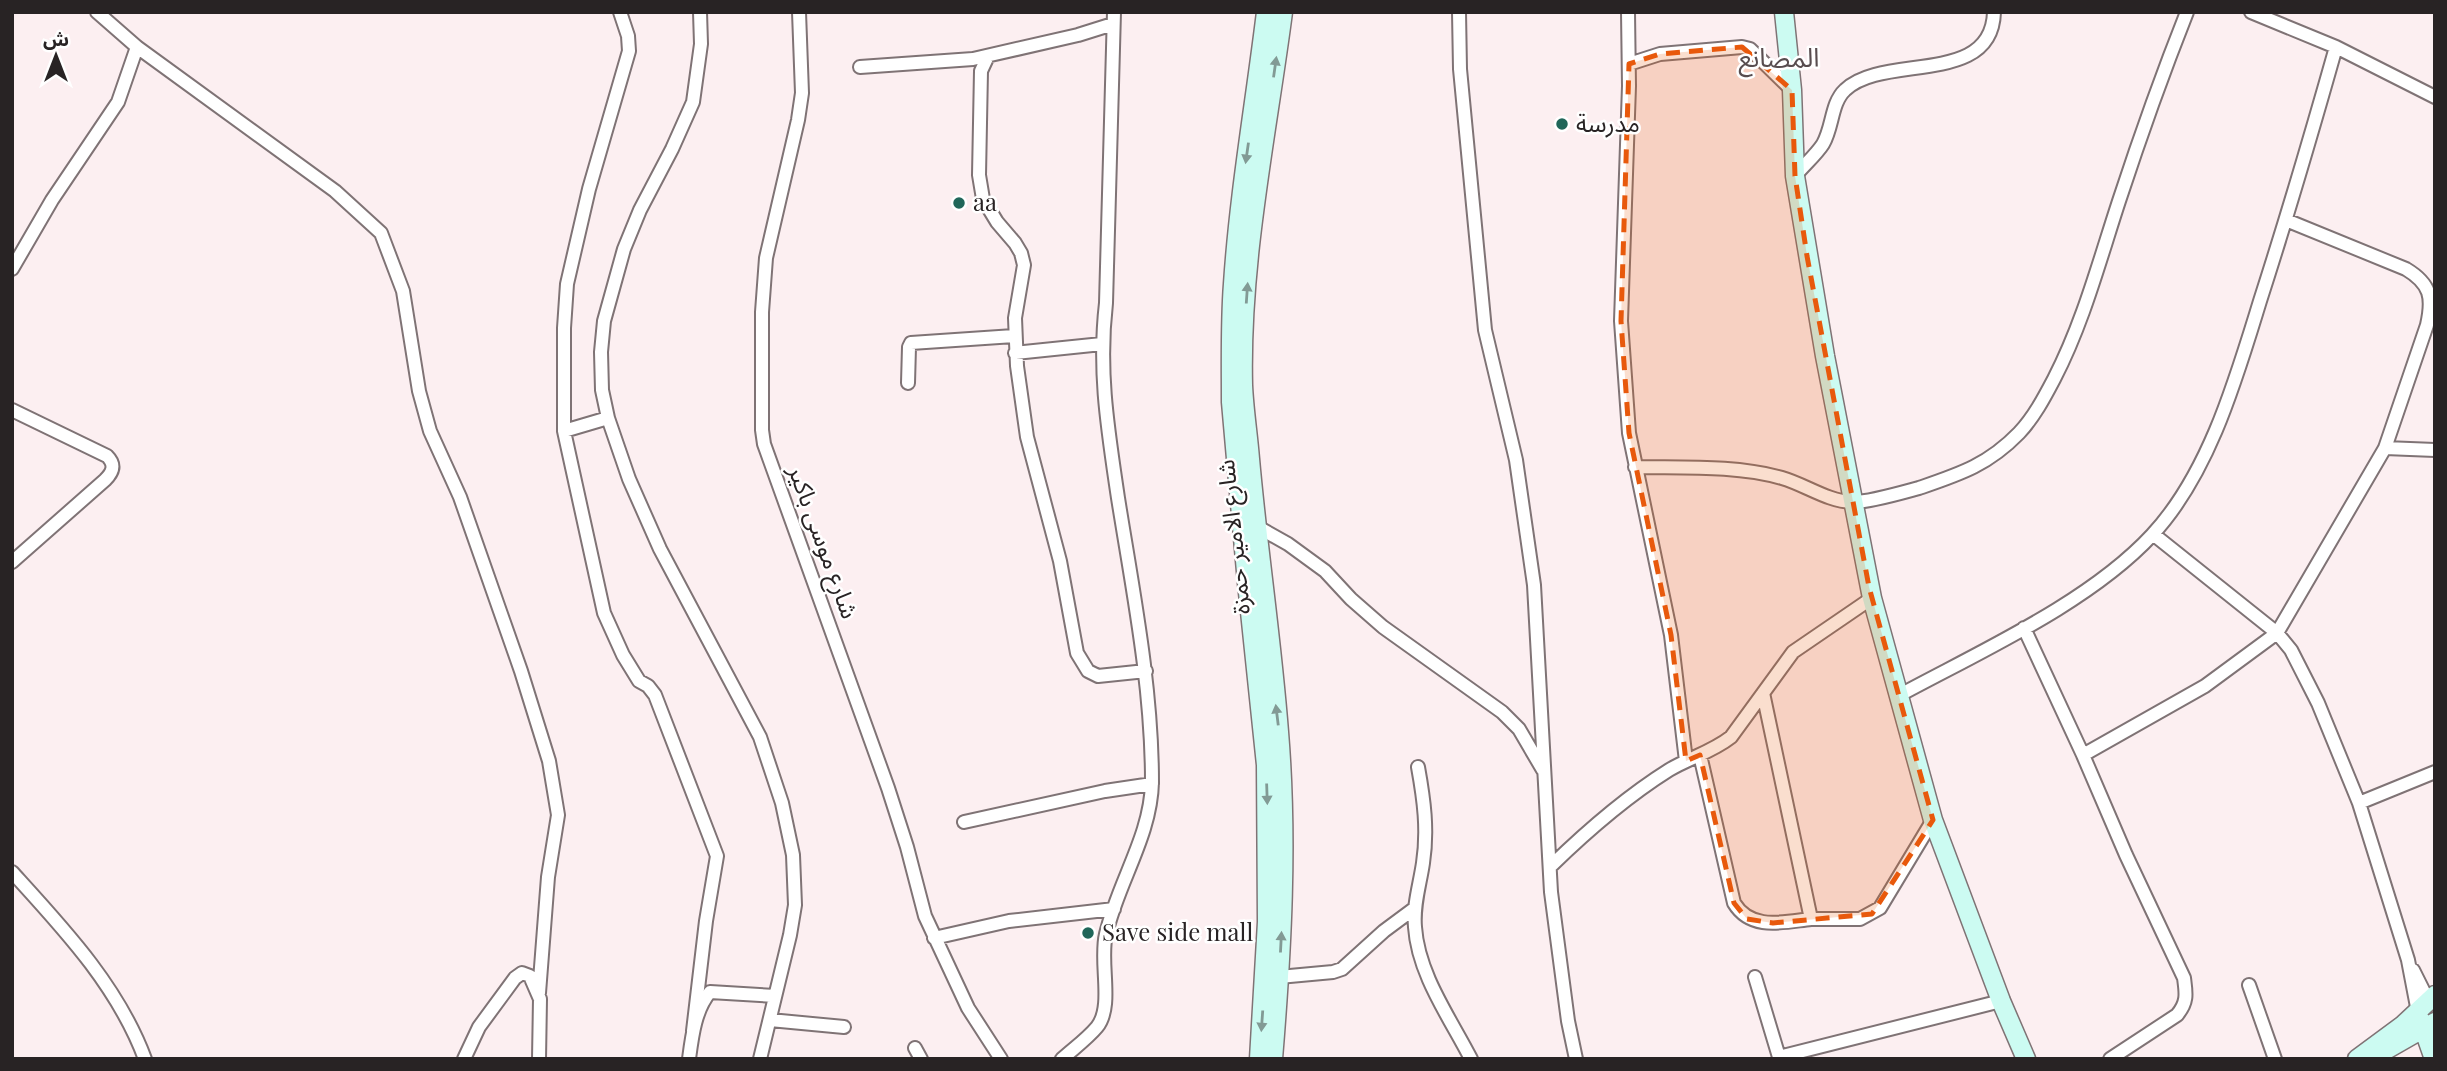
<svg xmlns="http://www.w3.org/2000/svg" width="2447" height="1071" viewBox="0 0 2447 1071" font-family="'Playfair Display','Noto Sans Arabic',serif">
  <rect width="100%" height="100%" fill="#fceff1"/>
  <g fill="none" stroke-linecap="round" stroke-linejoin="round">
    <g stroke="#7f7375" stroke-width="16">
      <path id="street" d="M97 12 137 47 335 191 381 233 403 291 419 391 430 431 460 497 521 671 549 761 558 815 548 877 539 993
        M620 12 628 36 629 51 589 189 567 284 564 328V431L604 613 623 655 639 681 648 686 655 695 717 856 706 921 693 1031
        M700 12 701 44 693 102 672 149 640 210 624 249 604 321 601 352 602 390 608 418 629 479 660 549 760 737 782 803 793 855 795 905 790 935 760 1059
        M799 12 802 93 798 120 766 258 762 312V430L764 444 888 788 907 847 925 916 968 1008 1001 1059
        M1459 12 1460 69 1485 330 1516 460 1534 585 1551 892 1568 1021 1576 1059
        M1628 12 1629 86 1621 321 1629 433 1671 635 1686 761
        M2251 12 2336 47 2435 97
        M988 56 981 71 979 175 983 199 997 222 1015 243 1021 253 1024 265 1015 318 1017 366 1027 437 1060 561 1077 653 1088 671 1098 676 1146 671
        M1629 64 1660 54 1742 47 1750 49 1792 90
        M860 67 973 59 1078 35 1113 24
        M1795 176C1804 165 1816 155 1823 144 1833 127 1831 103 1845 90 1883 53 1992 87 1994 12
        M12 269 52 200 118 102 137 47
        M1015 353 1102 344
        M908 383 909 347 911 343 1014 336
        M12 410 107 456C116 465 113 472 105 480L12 562
        M564 431 608 418
        M2385 448 2435 450
        M1635 467C1683 468 1736 465 1782 478 1806 485 1827 501 1852 502 1867 503 1904 492 1919 488 1960 474 1988 465 2019 433 2034 417 2044 398 2054 379 2083 323 2099 262 2119 201 2140 137 2162 75 2187 12
        M1256 526 1288 544 1325 571 1351 599 1383 627 1502 712 1519 729 1543 770
        M2153 534 2277 633 2291 650 2318 703 2359 803 2408 960 2418 1012
        M2024 628 2083 755 2126 855 2184 978C2186 993 2188 1002 2177 1015L2110 1059
        M1763 693 1811 919H1860L1880 908 1933 820
        M1898 696C1979 652 2089 603 2152 535 2209 474 2236 379 2260 301 2287 217 2312 132 2336 47
        M1700 755 1734 903C1751 931 1783 922 1811 919
        M2083 755 2205 686 2277 633 2385 448 2427 325C2433 298 2431 284 2406 269L2286 220
        M1418 767C1424 800 1428 830 1423 863 1420 884 1413 905 1415 927 1418 974 1450 1018 1471 1059
        M2359 803 2435 772
        M964 822 1105 791 1152 784
        M1551 866C1588 830 1626 797 1669 770 1689 758 1712 752 1731 737L1793 652 1872 598
        M12 872C63 928 118 986 145 1059
        M934 938 1009 921 1114 909
        M2413 970 2429 1002
        M1279 977 1333 972 1342 969 1384 931 1415 908
        M1755 977 1779 1057
        M2249 985 2275 1059
        M770 1020 844 1027
        M915 1048 921 1059
        M464 1059 479 1027 515 978 522 973 530 976 540 999 539 1059
        M689 1059C692 1036 695 1010 710 992L775 996
        M1062 1059C1073 1049 1087 1039 1097 1027 1114 1006 1099 962 1106 934 1118 882 1151 836 1152 782 1152 686 1133 592 1118 498 1108 430 1098 372 1106 303L1114 12
        M1779 1059V1057L2001 1001"/>
    </g>
    <g stroke="#7f7375" stroke-width="21">
      <path id="secondary" d="M1784 12 1792 90 1795 176 1825 356 1872 598 1933 820 2001 1001 2026 1059
        M2420 1019 2434 1059
        M2379 1054 2435 1022
        M1259 1059 1267 922 1266 765 1247 583 1231 402C1231 363 1230 323 1233 284 1239 193 1255 103 1266 12
        M1273 1059C1282 950 1288 841 1279 732 1272 640 1258 550 1250 459 1248 434 1244 409 1243 385 1240 260 1267 135 1283 12
        M2357 1059 2403 1025 2435 995"/>
    </g>
    <use href="#street" stroke="#fff" stroke-width="12"/>
    <use href="#secondary" stroke="#ccfbf2" stroke-width="18"/>
  </g>
  <defs><path id="oneway-solid" d="M-6-.8H1V-3.2L6.5 0L1 3.2V.8H-6Z" transform="scale(1.75)"/></defs>
  <g fill="#829a95">
    <use href="#oneway-solid" transform="translate(1275 67) rotate(-82)"/>
    <use href="#oneway-solid" transform="translate(1247 153) rotate(98)"/>
    <use href="#oneway-solid" transform="translate(1247 293) rotate(-86)"/>
    <use href="#oneway-solid" transform="translate(1277 715) rotate(-97)"/>
    <use href="#oneway-solid" transform="translate(1267 794) rotate(88)"/>
    <use href="#oneway-solid" transform="translate(1281 942) rotate(-87)"/>
    <use href="#oneway-solid" transform="translate(1262 1021) rotate(94)"/>
  </g>
  <path fill="#e8590c" fill-opacity="0.2" stroke="#e8590c" stroke-width="5" stroke-dasharray="14 9" stroke-linejoin="round" d="M1742 47 1792 90 1795 176 1807 256 1869 587 1933 820 1872 914 1773 923 1747 919 1734 903 1700 755 1686 761 1671 635 1629 433 1621 321 1629 64 1660 54Z"/>
  <g fill="#206659" stroke="#fff" stroke-width="2.5">
    <circle cx="1562" cy="124" r="7"/>
    <circle cx="959" cy="203" r="7"/>
    <circle cx="1088" cy="933" r="7"/>
  </g>
  <g text-anchor="middle" stroke-width="5" stroke-linejoin="round" paint-order="stroke">
    <g font-size="24" fill="#282324" stroke="#fff" text-anchor="start">
      <text x="1576" y="132">مدرسة</text>
      <text x="973" y="211">aa</text>
      <text x="1102" y="941">Save side mall</text>
    </g>
    <g font-size="24" fill="#282324" stroke="#fff">
      <text transform="translate(1234 537) rotate(-96)" y="8">شارع الامير حمزة</text>
      <text transform="translate(823 542) rotate(70)" y="8">شارع موسى باكير</text>
    </g>
    <g font-size="26" fill="#584d4f" stroke="#fff">
      <text x="1779" y="67">المصانع</text>
    </g>
  </g>
  <rect width="2447" height="1071" fill="none" stroke="#282324" stroke-width="28"/>
  <g transform="translate(56 56)" stroke="#ffffff" stroke-width="5" paint-order="stroke">
  <path d="M0-5L12 26L0 18L-12 26Z" fill="#282324"/>
  <text y="-10" font-size="19" font-weight="bold" text-anchor="middle" fill="#282324">ش</text>
  </g>
</svg>
